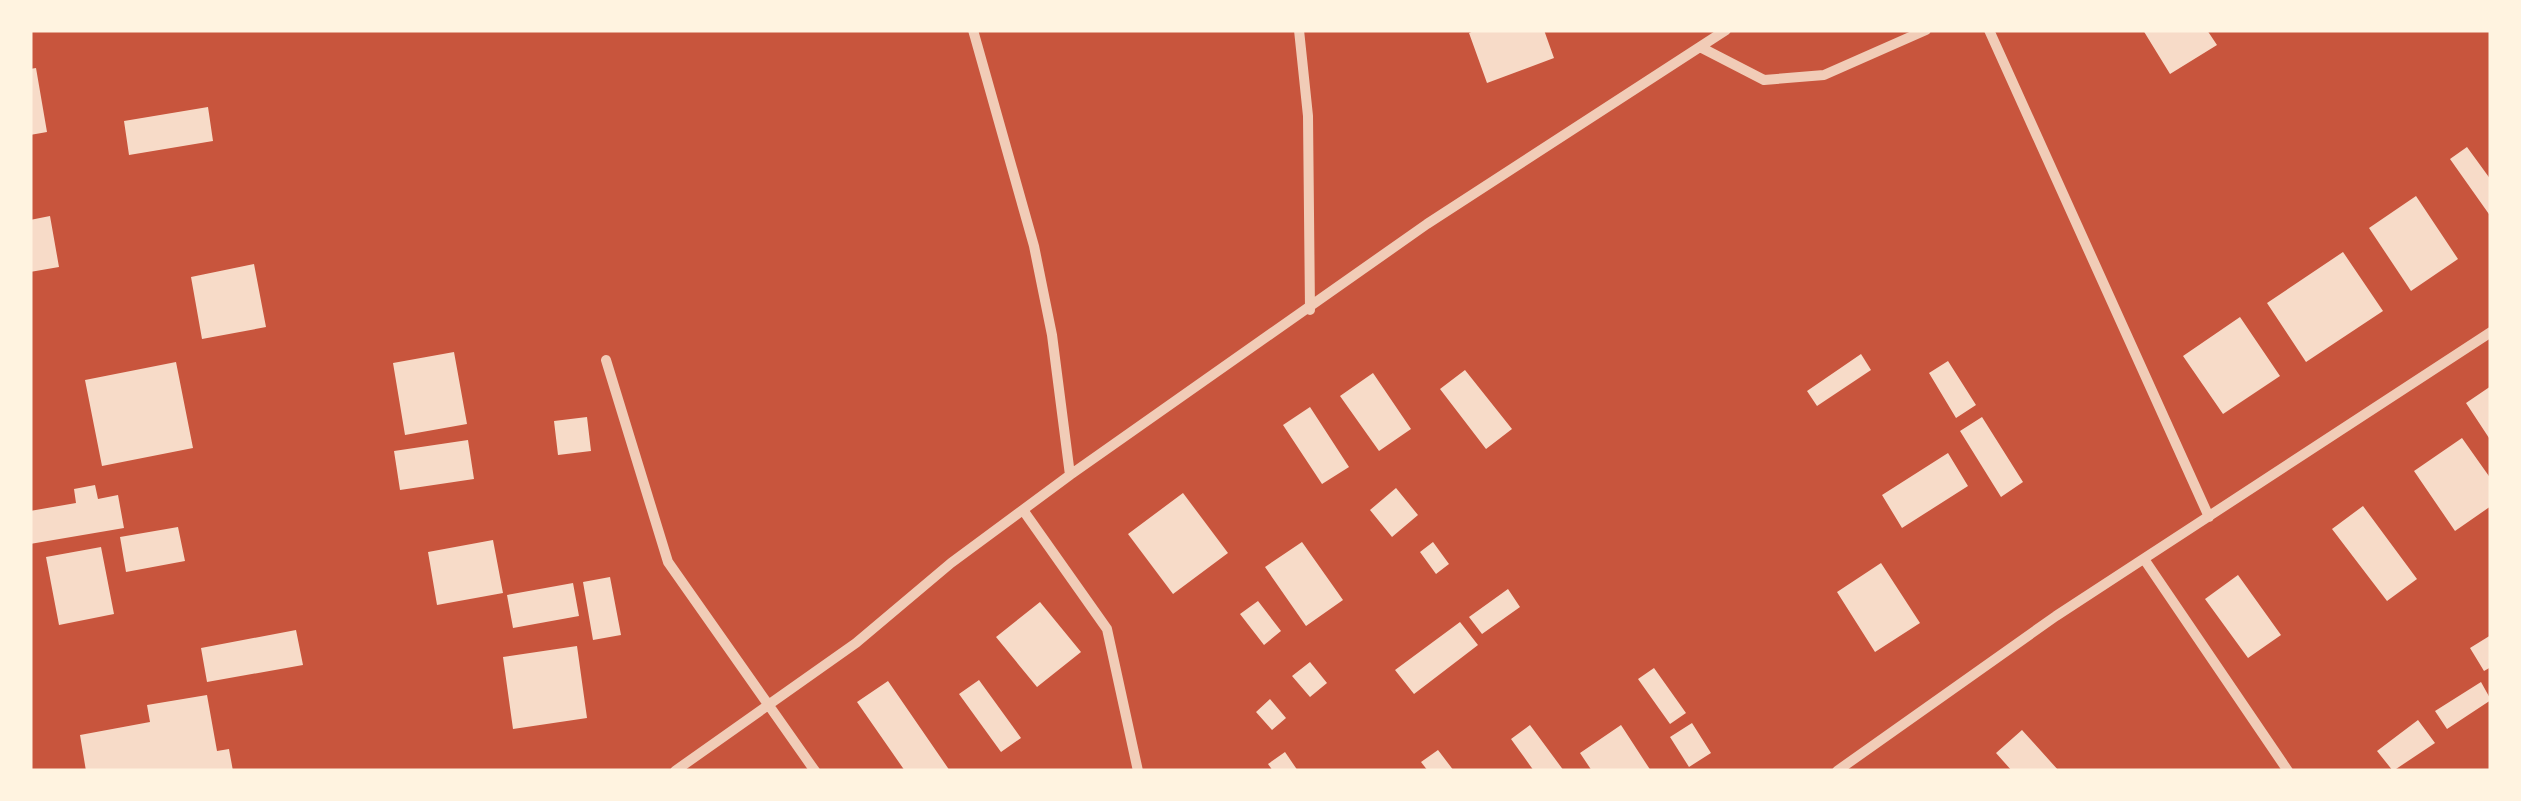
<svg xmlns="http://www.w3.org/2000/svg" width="2521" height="801" viewBox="0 0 2521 801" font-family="'Roboto Condensed',sans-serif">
  <rect width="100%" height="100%" fill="#c8553d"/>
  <path fill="#f7dbc8" d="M1476 30H1544L1554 58 1487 83 1469 33Z
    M2143 30H2207L2217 45 2170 74Z
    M36 68 47 132 30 135V69Z
    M208 107 213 141 129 155 124 121Z
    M2467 147 2491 180V217L2450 159Z
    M2416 196 2458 259 2411 291 2369 228Z
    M50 216 59 267 30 272V220Z
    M2343 252 2383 311 2306 362 2267 303Z
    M254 264 266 327 202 339 191 277Z
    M2240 317 2280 376 2223 414 2183 356Z
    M454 352 467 424 405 435 393 363Z
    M1861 354 1871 370 1817 406 1807 391Z
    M1948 361 1976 405 1956 418 1929 373Z
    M176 362 193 448 102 466 85 380Z
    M1465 370 1512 429 1486 449 1440 389Z
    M1373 373 1411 429 1379 451 1340 396Z
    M2491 386V441L2466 403Z
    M1310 407 1349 467 1322 484 1283 425Z
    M587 417 591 451 558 455 554 421Z
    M1982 417 2023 482 2001 497 1960 431Z
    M2462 438 2491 479V506L2455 531 2414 471Z
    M468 440 474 479 400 490 394 451Z
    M1948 453 1968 486 1902 528 1882 495Z
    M95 485 98 499 118 495 124 528 30 544V511L76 503 74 489Z
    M1396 488 1418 515 1392 537 1370 510Z
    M1183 493 1228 553 1173 594 1128 534Z
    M2363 506 2417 579 2387 601 2332 529Z
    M178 527 185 561 126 572 120 537Z
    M493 540 503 593 437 605 428 552Z
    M1302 542 1343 600 1306 626 1265 567Z
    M1433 542 1449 564 1436 574 1420 552Z
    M101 547 114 614 59 625 46 557Z
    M1881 563 1920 623 1875 652 1837 592Z
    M2238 575 2281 635 2248 658 2205 599Z
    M610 577 621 635 593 640 583 582Z
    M573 583 579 616 513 628 507 595Z
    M1508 589 1520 607 1482 634 1469 617Z
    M1258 601 1281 631 1264 645 1240 614Z
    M1040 602 1081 652 1037 687 996 637Z
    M1460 622 1478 645 1414 694 1395 670Z
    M296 630 303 665 207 682 201 648Z
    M2491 635V667L2484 671 2470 648Z
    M577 646 587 718 513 729 503 657Z
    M1310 662 1327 683 1310 697 1292 676Z
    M1654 668 1686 713 1670 724 1638 679Z
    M979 680 1021 738 1001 752 959 694Z
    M888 681 950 771H905L857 702Z
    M2481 682 2491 700 2447 729 2435 711Z
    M207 695 217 751 229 749 233 771H86L80 735 150 722 147 705Z
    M1270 699 1286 718 1272 730 1256 712Z
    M2418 720 2435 743 2393 771 2377 751Z
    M1692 723 1711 753 1689 767 1670 737Z
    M1530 725 1564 771H1534L1511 739Z
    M1621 725 1651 771H1592L1580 753Z
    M2022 730 2059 771H2012L1996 753Z
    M1438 750 1454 771H1428L1421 762Z
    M1285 752 1298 771H1273L1268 764Z"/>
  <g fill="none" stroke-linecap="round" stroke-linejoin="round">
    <path stroke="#f1ccb7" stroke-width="10" d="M973 30 1034 246 1052 335 1070 475
      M1299 30 1308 116 1310 310
      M1989 30 2209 517
      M1700 47 1764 80 1824 75 1926 30
      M606 360 668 562 815 771
      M1023 510 1107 629 1138 771
      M2144 559 2288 771
      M675 771 856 643 951 563 1070 475 1427 224 1726 30
      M1837 771 2056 616 2491 332"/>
  </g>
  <rect width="2521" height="801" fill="none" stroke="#fff3e0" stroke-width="65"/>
</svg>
